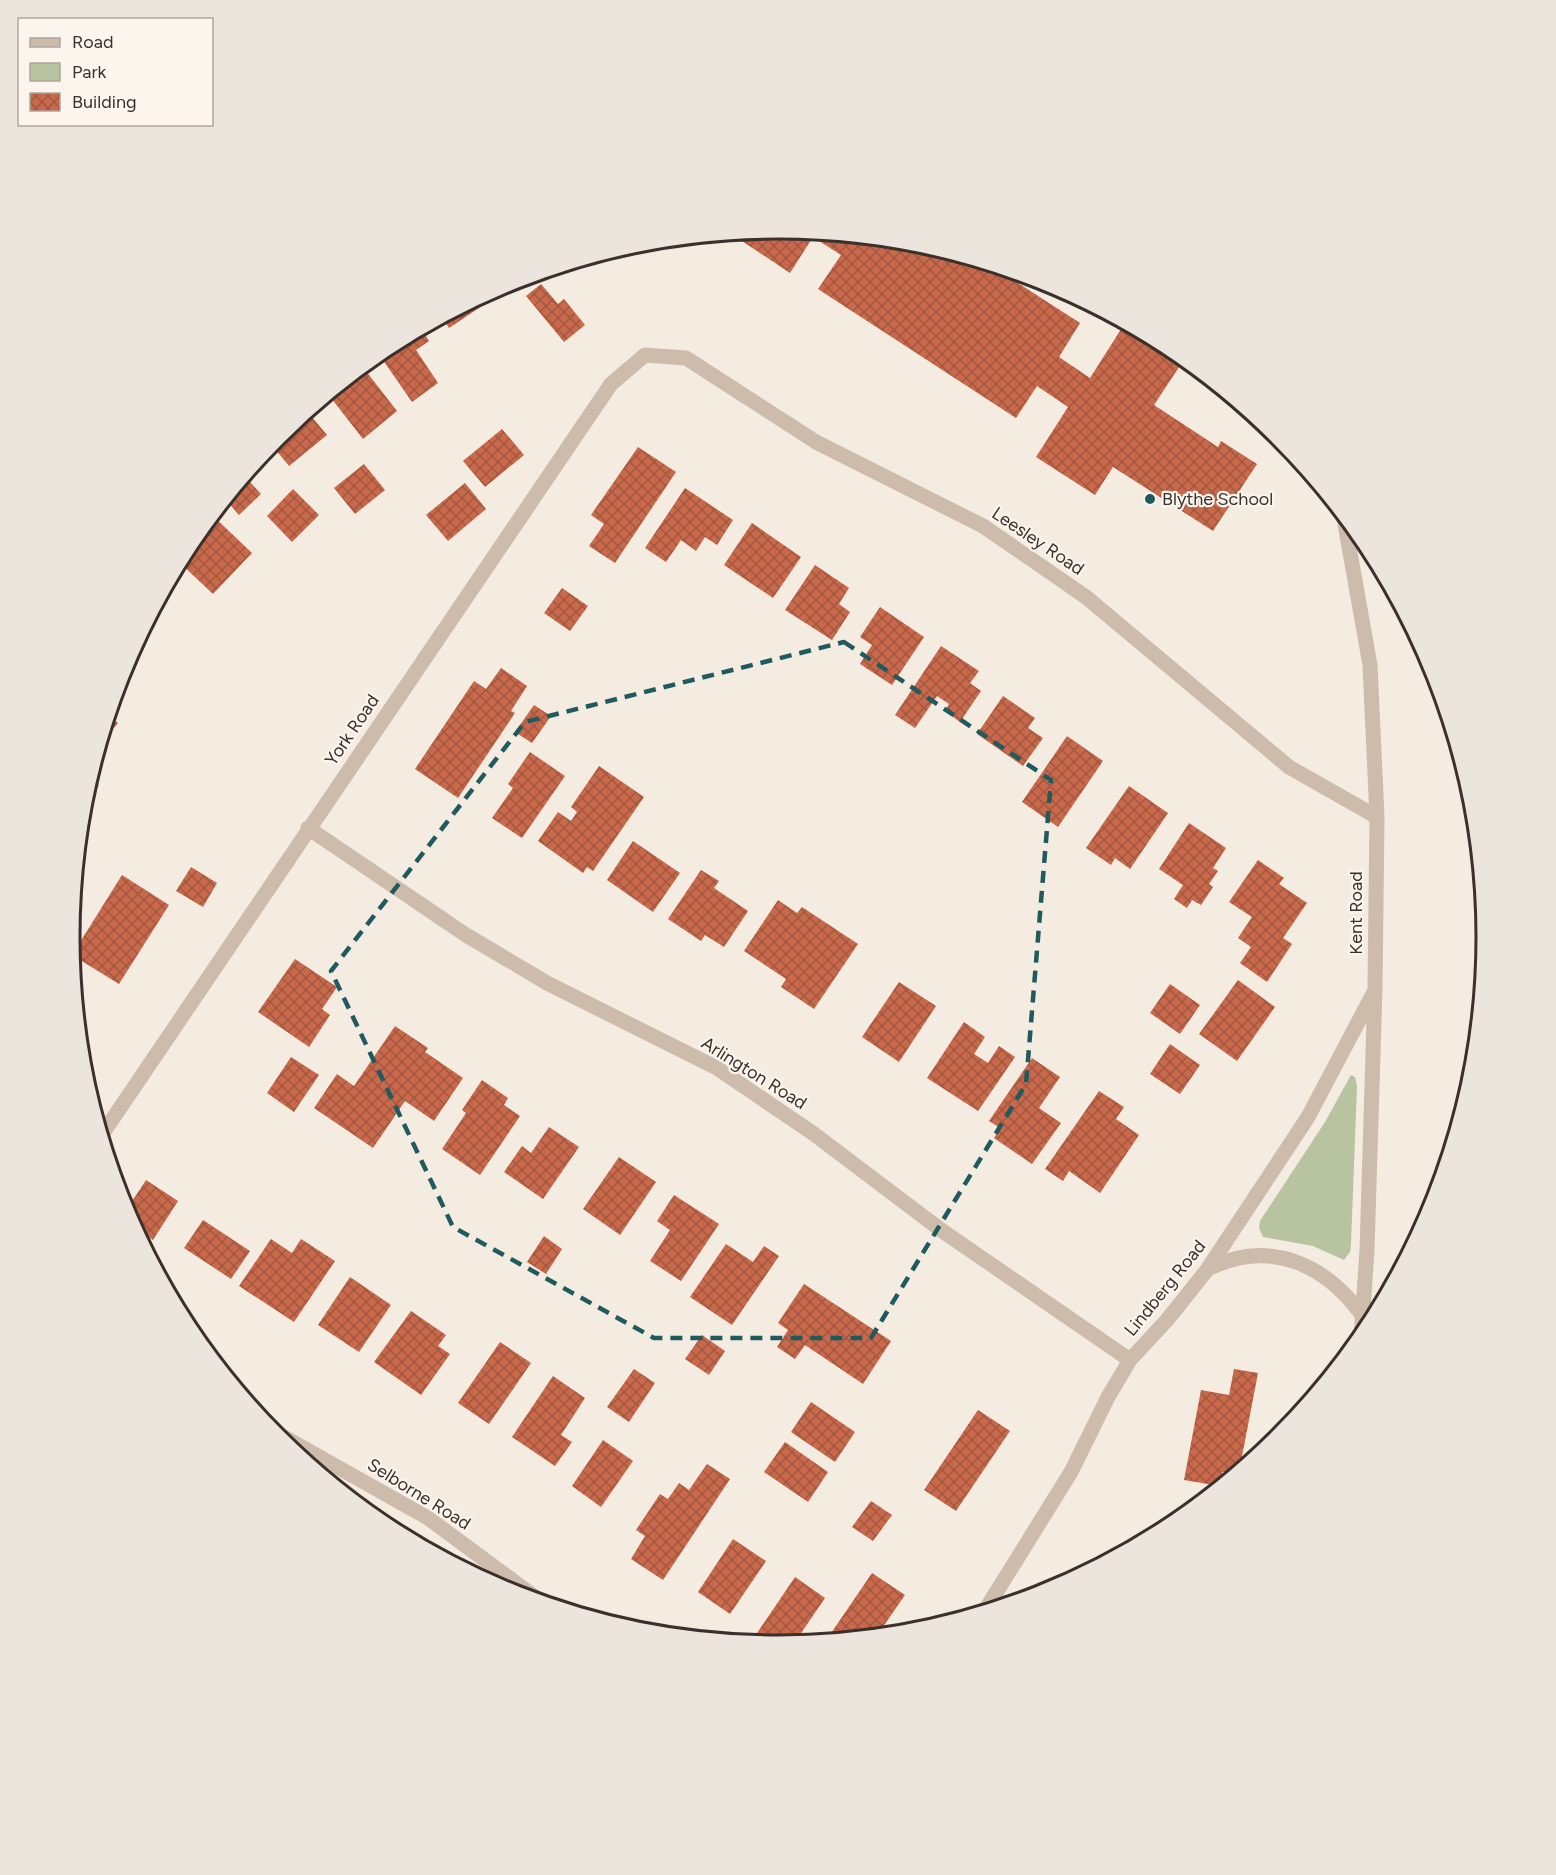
<svg xmlns="http://www.w3.org/2000/svg" width="1556" height="1875" viewBox="0 0 1556 1875" font-family="Figtree,sans-serif">
  <defs>
    <pattern id="building-cross-hatch" width="8" height="8" patternUnits="userSpaceOnUse" patternTransform="scale(1.5)"><rect width="8" height="8" fill="#c8694b"/><path d="M0 0l8 8M0 8l8-8" fill="none" stroke="#a4573f"/></pattern>
  </defs>
  <rect width="100%" height="100%" fill="#f4ebe1"/>
  <path fill="#b8c4a0" d="M1351 1075 1355 1077 1357 1086 1351 1244 1350 1252 1344 1260 1313 1246 1263 1237 1259 1228 1260 1221 1325 1122Z"/>
  <path fill="url(#building-cross-hatch)" d="M778 229 917 242 990 265 1080 323 1059 357 1090 378 1125 323 1172 348 1185 358 1154 405 1218 447 1221 441 1257 464 1213 531 1113 467 1095 495 1036 457 1068 407 1037 386 1016 418 818 289 841 255 813 237 790 273 730 233Z
    M541 284 558 304 564 299 585 325 564 342 526 296Z
    M487 293 491 300 449 328 442 317Z
    M421 328 429 341 416 350 438 383 412 402 378 353Z
    M362 366 397 411 363 439 328 394Z
    M307 411 327 435 289 466 271 444Z
    M502 429 524 455 485 487 463 461Z
    M638 447 676 472 615 563 589 546 604 524 591 515Z
    M364 464 385 490 355 514 334 488Z
    M244 475 261 494 239 515 225 499Z
    M465 483 486 509 448 541 426 515Z
    M685 488 733 520 717 545 705 537 696 551 681 540 666 562 645 548Z
    M293 489 319 515 292 542 267 516Z
    M212 515 252 553 213 594 179 562 189 543Z
    M752 523 801 557 773 598 724 565Z
    M815 565 849 588 839 604 850 612 832 640 785 610Z
    M562 588 588 606 570 631 544 613Z
    M160 596 165 600 152 614H151Z
    M880 607 924 637 892 685 860 664 872 645 860 637Z
    M941 646 979 671 970 683 981 691 960 722 945 711 949 704 937 696 915 728 895 715Z
    M501 668 527 686 511 711 515 713 458 798 415 769 474 681 486 689Z
    M1003 696 1035 718 1028 728 1043 738 1023 766 977 734Z
    M534 705 551 716 532 743 515 732Z
    M108 715 118 723 99 745 105 726Z
    M1067 736 1103 761 1058 827 1022 802Z
    M530 752 565 776 522 838 492 818 513 788 508 784Z
    M599 766 644 797 593 871 587 867 583 873 538 841 558 812 571 821 577 812 571 807Z
    M89 778 99 785 82 810 83 799Z
    M1129 786 1168 813 1130 869 1115 858 1111 865 1086 848Z
    M1189 823 1226 848 1213 868 1218 871 1209 884 1213 887 1201 905 1192 900 1187 908 1174 899 1183 885 1159 869Z
    M633 841 680 873 653 912 607 880Z
    M1258 860 1284 878 1279 884 1307 903 1283 938 1292 944 1267 982 1240 963 1251 947 1238 938 1252 917 1229 902Z
    M191 867 217 883 203 907 176 891Z
    M701 870 719 881 714 888 748 911 724 947 705 935 701 941 668 919Z
    M122 875 169 905 119 984 72 955Z
    M778 900 797 913 802 907 858 944 814 1009 781 987 786 979 744 951Z
    M295 959 337 987 322 1009 330 1015 309 1047 258 1012Z
    M1238 980 1275 1007 1237 1061 1199 1034Z
    M899 982 936 1006 899 1062 862 1037Z
    M1170 984 1200 1005 1180 1034 1150 1013Z
    M964 1022 985 1037 974 1054 988 1063 999 1046 1015 1057 978 1111 927 1078Z
    M395 1026 428 1048 425 1052 463 1078 434 1121 405 1101 373 1148 314 1108 337 1074 354 1086Z
    M1170 1044 1200 1065 1180 1094 1150 1074Z
    M291 1057 319 1075 294 1112 267 1093Z
    M1032 1058 1060 1077 1039 1108 1061 1123 1032 1164 994 1138 1000 1128 989 1121Z
    M482 1080 508 1098 504 1105 520 1116 480 1175 442 1149 466 1113 462 1110Z
    M1099 1091 1124 1107 1116 1119 1139 1135 1100 1193 1069 1171 1063 1181 1045 1169Z
    M549 1127 579 1147 543 1199 504 1172 522 1146 531 1153Z
    M619 1157 656 1182 620 1235 583 1209Z
    M146 1180 178 1201 153 1240 132 1226 125 1212Z
    M674 1195 719 1224 681 1281 650 1261 670 1230 657 1221Z
    M203 1220 250 1251 231 1279 184 1248Z
    M544 1236 562 1249 546 1274 527 1262Z
    M271 1239 292 1253 301 1239 335 1261 294 1322 239 1286Z
    M726 1244 753 1262 764 1246 779 1256 732 1325 690 1297Z
    M350 1277 391 1305 359 1352 318 1325Z
    M804 1284 891 1341 863 1384 805 1345 795 1359 777 1347 788 1330 778 1323Z
    M411 1311 446 1335 438 1346 450 1354 421 1395 374 1362Z
    M702 1335 725 1351 709 1375 685 1359Z
    M500 1342 531 1363 489 1424 458 1403Z
    M634 1369 655 1383 629 1422 607 1407Z
    M1234 1369 1258 1373 1239 1472 1236 1474 1222 1472 1220 1486 1184 1480 1201 1390 1229 1395Z
    M553 1376 585 1398 561 1435 572 1442 555 1466 512 1437Z
    M811 1402 855 1432 835 1462 791 1432Z
    M978 1410 1010 1431 956 1511 924 1490Z
    M603 1440 633 1461 601 1507 572 1486Z
    M785 1442 828 1472 808 1502 764 1472Z
    M707 1464 730 1479 663 1580 631 1559 645 1536 636 1530 660 1494 668 1499 679 1483 689 1490Z
    M871 1501 892 1515 873 1541 852 1527Z
    M733 1539 766 1561 730 1614 698 1592Z
    M872 1573 905 1595 876 1637 825 1642Z
    M795 1577 825 1598 793 1645 770 1646 755 1636Z"/>
  <g fill="none" stroke-linecap="round" stroke-linejoin="round">
    <path stroke="#cdbbac" stroke-width="15" d="M1343 513 1370 665 1377 817 1375 988 1367 1250 1361 1339
      M308 828 466 935 547 983 717 1068 814 1134 941 1230 1130 1360
      M101 1136 611 384 645 355 686 358 816 442 983 526 1086 597 1289 767 1377 817
      M1210 1268C1270 1239 1325 1264 1362 1315
      M268 1428 428 1518 543 1603
      M984 1612 1071 1472 1108 1397 1130 1360 1167 1320 1207 1270 1308 1117 1373 994"/>
  </g>
  <path fill="none" stroke="#1f5a5e" stroke-width="4.5" stroke-dasharray="12 8" stroke-linejoin="round" d="M844 642 1051 780 1026 1084 871 1338H654L453 1227 331 971 525 722Z"/>
  <circle fill="#1f5a5e" stroke="#fbf5ee" stroke-width="2" cx="1150" cy="499" r="6"/>
  <g text-anchor="middle" stroke-width="4.5" stroke-linejoin="round" paint-order="stroke">
    <g font-size="18" fill="#3b302b" stroke="#fbf5ee" text-anchor="start">
      <text x="1162" y="505">Blythe School</text>
    </g>
    <g font-size="18" fill="#3b302b" stroke="#fbf5ee">
      <text transform="translate(1038 541) rotate(34)" y="6">Leesley Road</text>
      <text transform="translate(352 730) rotate(-56)" y="6">York Road</text>
      <text transform="translate(1356 913) rotate(-90)" y="6">Kent Road</text>
      <text transform="translate(754 1073) rotate(32)" y="6">Arlington Road</text>
      <text transform="translate(1165 1288) rotate(-51)" y="6">Lindberg Road</text>
      <text transform="translate(419 1494) rotate(32)" y="6">Selborne Road</text>
    </g>
  </g>
  <path d="M0 0H1556V1875H0ZM80 937a698 698 0 1 1 1396 0a698 698 0 1 1-1396 0Z" fill="#ece5de" fill-rule="evenodd"/>
  <path fill="none" stroke="#3b302b" stroke-width="3" d="M80 937a698 698 0 1 1 1396 0a698 698 0 1 1-1396 0Z"/>
  <rect x="18" y="18" width="195" height="108" fill="#fbf5ee" stroke="#aea6a0" stroke-width="1.5"/>
  <rect x="30" y="38" width="30" height="9" fill="#cdbbac" stroke="#aea6a0" stroke-width="1.5"/>
  <text x="72" y="48" font-size="18" fill="#3b302b">Road</text>
  <rect x="30" y="63" width="30" height="18" fill="#b8c4a0" stroke="#aea6a0" stroke-width="1.5"/>
  <text x="72" y="78" font-size="18" fill="#3b302b">Park</text>
  <rect x="30" y="93" width="30" height="18" fill="url(#building-cross-hatch)" stroke="#aea6a0" stroke-width="1.5"/>
  <text x="72" y="108" font-size="18" fill="#3b302b">Building</text>
</svg>
